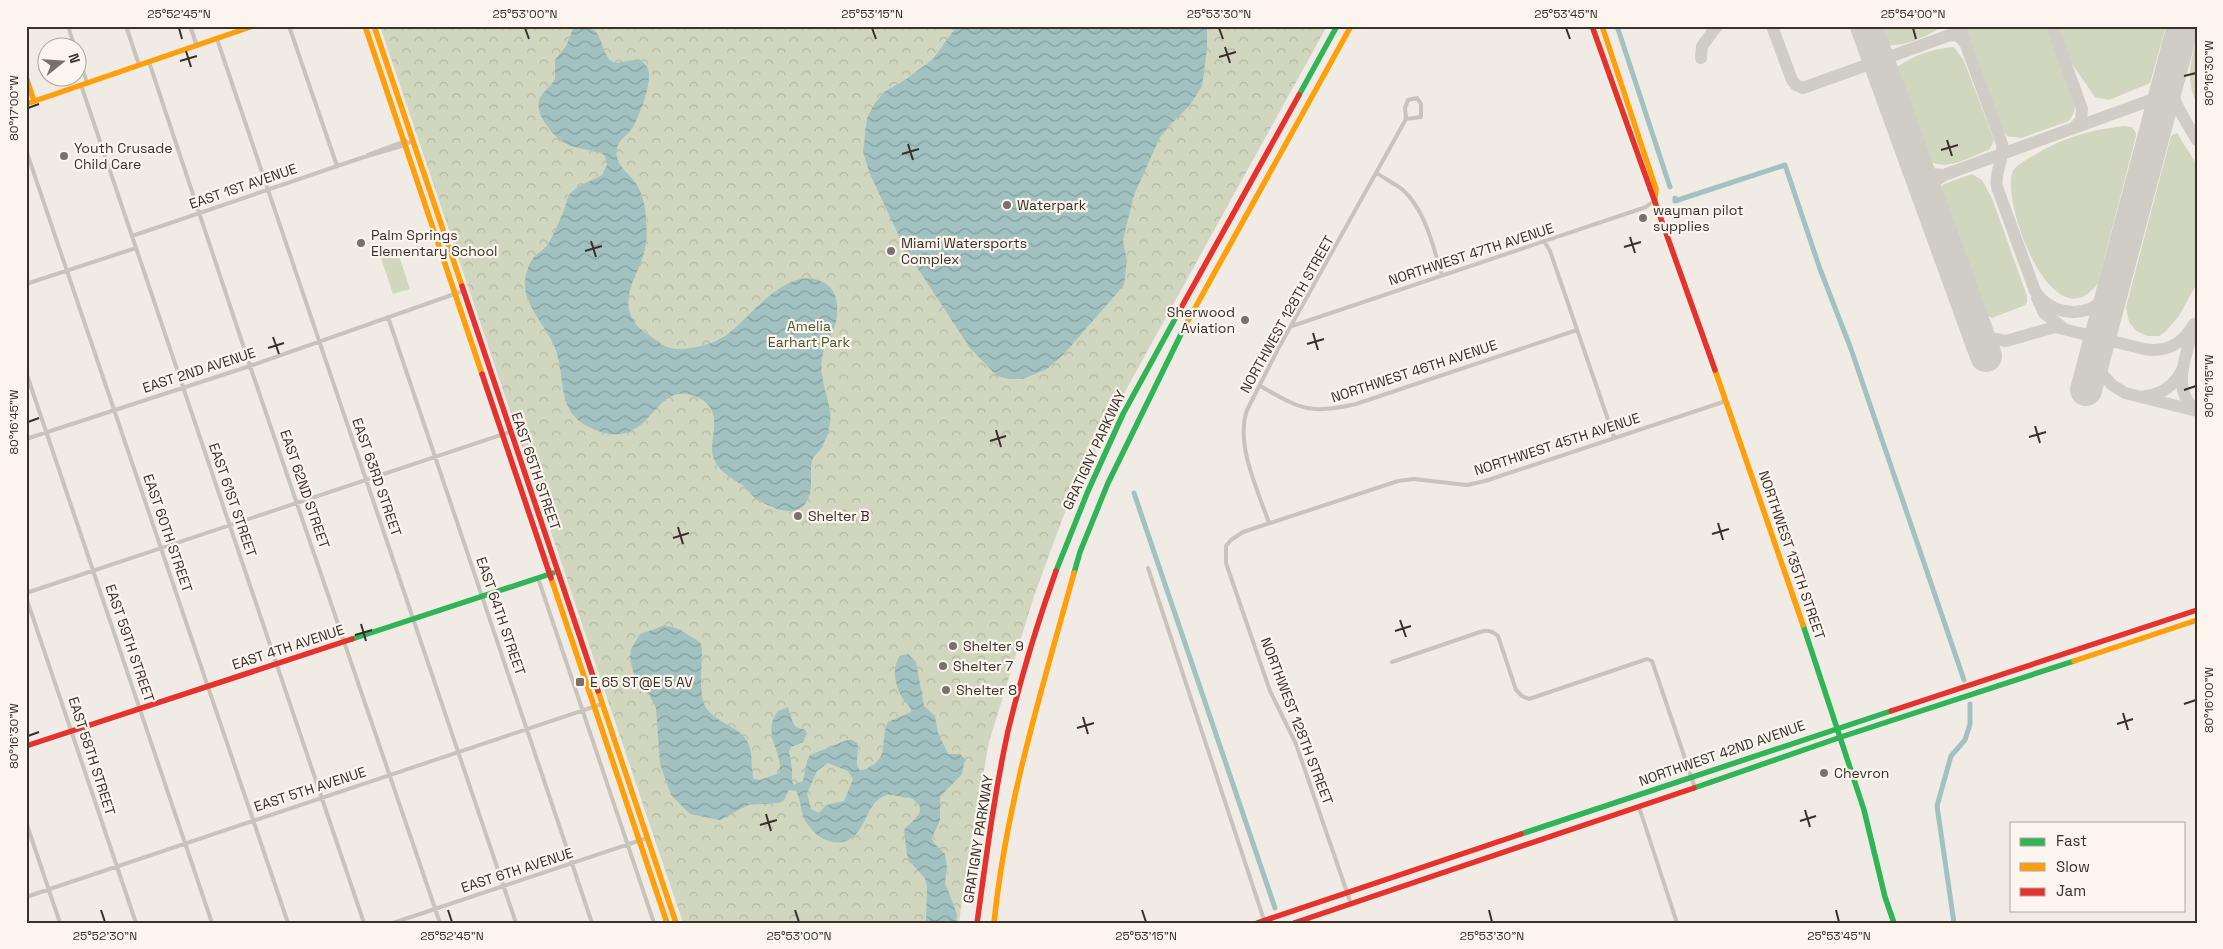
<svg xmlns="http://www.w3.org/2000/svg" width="2223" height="949" viewBox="0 0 2223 949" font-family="'Space Grotesk',sans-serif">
  <defs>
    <pattern id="park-crowns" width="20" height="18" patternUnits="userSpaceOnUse" patternTransform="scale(1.25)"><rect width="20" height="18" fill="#d1d6bf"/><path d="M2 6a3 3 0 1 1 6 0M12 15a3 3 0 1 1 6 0" fill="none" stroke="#b4b8a4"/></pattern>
    <pattern id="water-waves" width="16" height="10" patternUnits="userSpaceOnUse" patternTransform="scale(1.25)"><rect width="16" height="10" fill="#a1c2c1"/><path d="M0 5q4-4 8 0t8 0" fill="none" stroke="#849e9d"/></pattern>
  </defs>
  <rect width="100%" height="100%" fill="#f0ebe5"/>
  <path fill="#d1d6bf" d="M1877 26H1943C1925 38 1907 45 1885 46Z
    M1964 26H2046L2075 105 2074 113 2069 121 2021 138 2007 136 2002 130Z
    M2057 26H2166L2150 83 2109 100 2095 97 2070 61Z
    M2197 36V103C2185 81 2191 59 2197 36Z
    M1954 47 1964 61 1994 140 1990 149C1970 157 1939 177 1924 154L1893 70C1912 56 1930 49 1954 47Z
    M2123 126 2132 127 2136 133V136L2098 283C2051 348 1997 190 2014 169 2019 164 2027 159 2033 156 2061 138 2091 130 2123 126Z
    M2177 133 2197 165V283L2179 316 2166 331 2159 336H2148L2136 331 2129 322 2126 307 2171 136Z
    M1972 174 1982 180 1992 198 2027 296V303L2023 306 1992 318 1982 313 1939 195 1938 191 1944 184Z
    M397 250 410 289 393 294 380 255Z"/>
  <path fill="url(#park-crowns)" d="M380 26H1327L1122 397 1066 509 1034 596 989 742 966 871 959 923H683Z"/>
  <path fill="url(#water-waves)" fill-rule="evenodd" d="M578 26C606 26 597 47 611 61L616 63 639 59C643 63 646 64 648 69 653 81 639 116 633 127 628 135 619 139 617 148 614 165 627 171 635 182 643 193 646 209 646 221 647 230 647 240 645 249 640 273 619 295 633 320 637 328 646 333 653 338 664 348 676 351 691 348 704 346 718 342 729 333 752 315 790 262 825 283 835 289 838 301 837 313 837 330 825 341 822 357 819 379 827 391 830 411 832 423 827 439 820 450 816 455 814 455 812 461 809 475 814 488 807 501 801 513 788 512 777 509 771 506 764 504 758 500 752 497 749 490 744 486 733 479 719 472 714 459 706 442 727 412 699 398 650 373 654 461 587 426 558 411 565 381 557 354 551 332 532 316 526 293 523 281 527 264 536 255 541 251 547 247 550 241 555 231 560 220 564 210 565 208 567 199 568 197 575 185 592 181 602 175L607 165 605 156 601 153C573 146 563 149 545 123 541 117 537 108 539 101 541 92 551 87 555 79V60L566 46 573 29Z
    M957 26H1207V49L1202 86 1190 105 1170 125 1160 137 1134 195 1123 240 1127 261 1124 285 1063 355 1047 369 1023 379H1009L997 376 970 348 905 249 870 174 863 152 867 118 875 103 884 92 905 80 933 59Z
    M663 626C672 626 681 629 688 635 692 637 698 640 701 644 704 648 698 689 704 704 713 722 734 724 745 738 755 751 749 766 754 779L760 780 779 773C785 754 760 734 778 711L788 707C792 717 791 729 804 729L807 733 803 742 791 747 789 751 792 768V782L794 785 803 781 807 761 810 755 847 740H852L857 743C860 753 854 761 859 770 865 770 866 769 871 766 889 757 880 738 888 722L911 712C911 705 906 704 903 699 895 686 891 668 900 656L908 654 916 662 924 706 935 716 938 733 948 754H960L965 759 962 774 940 797V820L932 838 933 842 945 854 947 867 945 883 957 914 956 923H926L927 886 925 878 910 862 907 855 904 830C910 822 930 811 914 800 911 797 906 798 903 797 896 796 891 793 884 796 869 803 867 821 857 833 843 850 820 842 809 826 798 812 803 803 796 791L789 790 784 800 779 803 748 805 720 820 690 814 671 795 660 764 656 708 649 694 636 682 630 659 631 649 640 634ZM828 763 848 771 853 779 844 801 826 805 819 813 811 809 807 793 817 771Z"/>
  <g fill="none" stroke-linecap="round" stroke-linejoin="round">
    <path stroke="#a1c2c1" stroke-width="5" d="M1617 26 1670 187
      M1675 198V201L1785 165 1820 269 1851 349 1964 680
      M1134 493 1275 908
      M1954 923 1937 806 1951 756 1965 740 1970 724V704"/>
    <path stroke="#d0ccc6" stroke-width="12" d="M1772 26 1792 80 1796 85 1803 88 1950 35 1959 36 1965 43
      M1959 26 2002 144C2005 159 1994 171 1997 187L2035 291C2050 314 2084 320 2104 299 2108 295 2111 288 2114 283
      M2052 26 2082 109 2081 120 2074 128
      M1701 58 1702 46 1717 26
      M2170 74C2169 99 2185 119 2197 140
      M1917 167 1927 174 1944 175 2151 100 2158 95 2168 83
      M1929 199 1932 184 1944 175
      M2037 298 2044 313 2062 327
      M2193 330C2186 357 2170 390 2197 411
      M1979 336 2006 341 2055 327 2144 349C2166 353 2183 344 2194 324
      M2093 364 2112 385 2125 393 2197 411
      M2145 396C2161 395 2175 385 2182 370"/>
    <path stroke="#d0ccc6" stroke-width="32" d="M1866 26 1986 356
      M2086 390 2183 26"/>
    <path stroke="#c9c3be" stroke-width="4" d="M68 26 75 48
      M126 26 139 65
      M190 26 197 46
      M289 26 337 166
      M217 39 516 923
      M78 54 87 83
      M149 62 250 366 440 923
      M81 85 364 923
      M26 150 288 923
      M368 155 406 141
      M1377 173C1385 179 1396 184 1403 190 1426 211 1433 247 1442 275
      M132 236 361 158 405 145 412 141
      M1544 241 1550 251 1614 437
      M26 284 136 248
      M388 317 592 923
      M1292 326 1646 207 1655 200
      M26 372 212 923
      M1260 386C1301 409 1309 415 1356 404L1577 330
      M26 439 250 366 463 291
      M1269 523C1258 490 1235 445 1247 410L1278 349 1406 119 1405 108 1408 100 1417 98 1421 104V117L1406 119
      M1148 568 1264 920
      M538 578 654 923
      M26 593 510 432
      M26 597 136 923
      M1392 662 1480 632C1487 630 1491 630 1498 636L1516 690 1522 696 1529 699 1647 659 1652 661 1695 788
      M1639 807 1677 923
      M26 822 60 923
      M26 897 602 704
      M1351 904 1296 744 1270 691 1226 563V546L1231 540 1243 532 1398 481 1414 479 1467 485 1485 481 1726 401
      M393 923 647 838"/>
    <path stroke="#30b455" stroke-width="5.5" d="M1299 95 1337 26
      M1056 571 1088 491 1123 414 1181 308
      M1074 573 1080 552 1108 483 1185 326
      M1803 625 1864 810 1885 897 1894 923
      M352 639 553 573
      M1694 788 1841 737 2074 661
      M1521 834 1891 711"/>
    <path stroke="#ff9f0a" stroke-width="5.5" d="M365 26 482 374
      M374 26 462 286
      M1602 26 1656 189 1655 200
      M26 77 34 101
      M26 104 253 26
      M1185 326 1351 26
      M1715 370 1803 625
      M551 578 667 923
      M2074 661 2197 620
      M598 691 676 923
      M994 923C1006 803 1042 689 1074 573"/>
    <path stroke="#e5322d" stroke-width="5.5" d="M1592 26 1715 370
      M462 286 598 691
      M1181 308 1299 95
      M482 374 551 578
      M1891 711 2197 610
      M26 746 352 639
      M977 923C986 859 994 795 1008 731 1021 677 1037 624 1056 571
      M1257 923 1521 834
      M1294 923 1694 788"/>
  </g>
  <path fill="none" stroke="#3b302b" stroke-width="2" d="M179 28 182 39M525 28 529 39M872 28 876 39M1219 28 1223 39M1566 28 1570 39M1913 28 1916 39M1225 47 1230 63M186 51 191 67M1219 57 1236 52M180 61 197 56M2184 76 2196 73M28 108 39 104M1947 140 1952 156M908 144 913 160M1941 150 1958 145M902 154 919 149M1630 237 1635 253M591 241 596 257M1624 247 1641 242M585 251 602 246M1313 333 1318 350M273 337 279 354M1307 344 1324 339M268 348 284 343M2184 390 2196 386M28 422 39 418M2035 426 2040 443M996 430 1001 447M2029 437 2046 432M990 441 1006 436M1718 523 1723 540M678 527 683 544M1712 534 1729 529M673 538 689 533M1400 620 1406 637M361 624 366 641M1395 631 1411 626M355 635 372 630M2184 704 2196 700M2123 713 2128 730M1083 717 1088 734M2117 724 2133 719M1077 728 1094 723M28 736 39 732M1805 810 1810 827M766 814 771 831M1800 821 1816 816M760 825 777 820M101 910 105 922M448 910 452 922M795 910 799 922M1142 910 1146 922M1489 910 1492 922M1836 910 1839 922"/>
  <g fill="#7a716c" stroke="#fbf5ee" stroke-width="2">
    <circle cx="64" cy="156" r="5"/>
    <circle cx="1007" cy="205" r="5"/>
    <circle cx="1643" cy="218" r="5"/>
    <circle cx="361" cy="243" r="5"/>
    <circle cx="891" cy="251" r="5"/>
    <circle cx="1245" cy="320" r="5"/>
    <circle cx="798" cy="516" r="5"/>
    <circle cx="953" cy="646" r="5"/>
    <circle cx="943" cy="666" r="5"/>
    <rect x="575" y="677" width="10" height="10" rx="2.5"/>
    <circle cx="946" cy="690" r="5"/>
    <circle cx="1824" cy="773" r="5"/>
  </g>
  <g text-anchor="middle" stroke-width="4.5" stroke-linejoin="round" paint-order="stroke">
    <g font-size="14" fill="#3b302b" stroke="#fbf5ee" text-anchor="start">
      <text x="74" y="153">Youth Crusade<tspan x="74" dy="16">Child Care</tspan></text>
      <text x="1017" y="210">Waterpark</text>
      <text x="1653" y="215">wayman pilot<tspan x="1653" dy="16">supplies</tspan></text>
      <text x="371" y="240">Palm Springs<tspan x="371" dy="16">Elementary School</tspan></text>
      <text x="901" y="248">Miami Watersports<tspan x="901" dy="16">Complex</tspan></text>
      <text x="1235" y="317" text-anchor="end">Sherwood<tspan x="1235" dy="16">Aviation</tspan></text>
      <text x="808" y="521">Shelter B</text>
      <text x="963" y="651">Shelter 9</text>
      <text x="953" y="671">Shelter 7</text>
      <text x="590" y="687">E 65 ST@E 5 AV</text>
      <text x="956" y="695">Shelter 8</text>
      <text x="1834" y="778">Chevron</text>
    </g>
    <g font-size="14" fill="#3b302b" stroke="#fbf5ee">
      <text transform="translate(243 186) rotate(-19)" y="5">EAST 1ST AVENUE</text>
      <text transform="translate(1471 254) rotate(-18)" y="5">NORTHWEST 47TH AVENUE</text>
      <text transform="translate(1287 314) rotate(-61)" y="5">NORTHWEST 128TH STREET</text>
      <text transform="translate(199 370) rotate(-18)" y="5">EAST 2ND AVENUE</text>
      <text transform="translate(1414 371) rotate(-18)" y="5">NORTHWEST 46TH AVENUE</text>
      <text transform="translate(1557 444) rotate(-18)" y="5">NORTHWEST 45TH AVENUE</text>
      <text transform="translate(1094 450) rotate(-65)" y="5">GRATIGNY PARKWAY</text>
      <text transform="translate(536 471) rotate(71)" y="5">EAST 65TH STREET</text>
      <text transform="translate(377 477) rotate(71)" y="5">EAST 63RD STREET</text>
      <text transform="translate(305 489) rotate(71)" y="5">EAST 62ND STREET</text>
      <text transform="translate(233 500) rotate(71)" y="5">EAST 61ST STREET</text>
      <text transform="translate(168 533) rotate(71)" y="5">EAST 60TH STREET</text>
      <text transform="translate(1792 555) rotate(71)" y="5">NORTHWEST 135TH STREET</text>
      <text transform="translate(501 616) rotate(71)" y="5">EAST 64TH STREET</text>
      <text transform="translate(130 643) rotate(71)" y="5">EAST 59TH STREET</text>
      <text transform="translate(288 647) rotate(-18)" y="5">EAST 4TH AVENUE</text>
      <text transform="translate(1297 721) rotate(69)" y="5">NORTHWEST 128TH STREET</text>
      <text transform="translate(1722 753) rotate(-19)" y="5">NORTHWEST 42ND AVENUE</text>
      <text transform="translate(92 756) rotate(72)" y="5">EAST 58TH STREET</text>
      <text transform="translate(310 789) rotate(-18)" y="5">EAST 5TH AVENUE</text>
      <text transform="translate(978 839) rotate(-81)" y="5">GRATIGNY PARKWAY</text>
      <text transform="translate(517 870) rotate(-18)" y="5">EAST 6TH AVENUE</text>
    </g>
    <g font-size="14" fill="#4a5a2e" stroke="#fbf5ee">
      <text x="809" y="331">Amelia<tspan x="809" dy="16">Earhart Park</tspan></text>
    </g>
  </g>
  <rect width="2223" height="949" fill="none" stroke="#fbf5ee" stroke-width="55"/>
  <rect x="2010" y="822" width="175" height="90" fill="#fbf5ee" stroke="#aea6a0"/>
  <rect x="2020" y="838" width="25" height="8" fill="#30b455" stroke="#aea6a0"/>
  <text x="2056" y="846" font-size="15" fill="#3b302b">Fast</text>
  <rect x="2020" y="863" width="25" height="8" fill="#ff9f0a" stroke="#aea6a0"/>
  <text x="2056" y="872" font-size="15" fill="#3b302b">Slow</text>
  <rect x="2020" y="888" width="25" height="8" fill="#e5322d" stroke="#aea6a0"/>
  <text x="2056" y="896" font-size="15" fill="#3b302b">Jam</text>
  <g transform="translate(62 62) rotate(73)"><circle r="24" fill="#fbf5ee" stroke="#aea6a0"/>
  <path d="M0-4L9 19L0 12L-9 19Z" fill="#7a716c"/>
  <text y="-8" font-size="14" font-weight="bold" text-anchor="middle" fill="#3b302b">N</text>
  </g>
  <rect x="28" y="28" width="2168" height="894" fill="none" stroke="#3b302b" stroke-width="2"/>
  <g font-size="12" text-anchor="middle" fill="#3b302b">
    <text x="179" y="18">25°52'45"N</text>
    <text x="525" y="18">25°53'00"N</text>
    <text x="872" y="18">25°53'15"N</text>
    <text x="1219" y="18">25°53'30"N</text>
    <text x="1566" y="18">25°53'45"N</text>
    <text x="1913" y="18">25°54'00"N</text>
    <text transform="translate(2209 73) rotate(-90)" y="4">80°16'30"W</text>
    <text transform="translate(14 108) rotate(-90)" y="4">80°17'00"W</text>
    <text transform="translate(2209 386) rotate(-90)" y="4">80°16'15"W</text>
    <text transform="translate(14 422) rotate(-90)" y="4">80°16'45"W</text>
    <text transform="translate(2209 700) rotate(-90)" y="4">80°16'00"W</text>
    <text transform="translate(14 736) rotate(-90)" y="4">80°16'30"W</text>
    <text x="105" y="940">25°52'30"N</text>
    <text x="452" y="940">25°52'45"N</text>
    <text x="799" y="940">25°53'00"N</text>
    <text x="1146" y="940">25°53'15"N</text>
    <text x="1492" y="940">25°53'30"N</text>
    <text x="1839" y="940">25°53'45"N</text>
  </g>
</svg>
